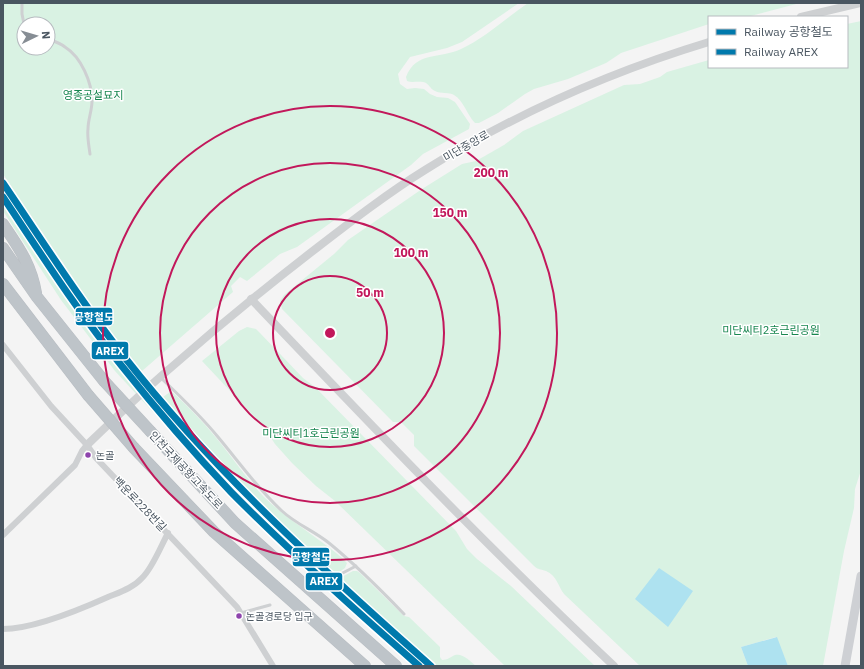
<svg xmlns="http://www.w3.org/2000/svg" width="864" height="669" viewBox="0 0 864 669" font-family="'IBM Plex Sans','Noto Sans KR',sans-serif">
  <rect width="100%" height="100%" fill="#f4f4f4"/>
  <path fill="#d9f2e3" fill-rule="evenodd" d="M3 3H519L462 42 447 48 410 57 398 74 400 84 407 89 415 88 424 89 430 94 437 97 448 98 455 102 470 124 469 129 423 154 411 165 297 247 280 254 247 281 240 277 231 286 233 292 142 371 98 315 3 174ZM24 24H48V48H24Z
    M528 3H800L747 17H709V24L621 53 606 63 568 79 534 89 525 94 498 113 479 123H475C467 115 464 101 454 95 449 92 441 94 435 91 430 89 429 83 423 82 417 81 412 83 407 81L406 77C416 51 440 59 461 49 485 38 506 18 528 3Z
    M861 21V470L855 489 854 508 844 551 823 666H788L776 637 741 647 748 666H640L564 594C558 586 557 576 546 571 541 569 538 570 534 566L414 446V435L401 422H393L282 309 280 301 284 295 334 254 348 240 422 189 462 164 476 161 504 145 523 131 624 85 640 84 660 77 667 72 709 60V67H847V24Z
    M3 196 84 315 122 364 121 366 165 418 162 422 115 371 61 300 3 211Z
    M247 327 256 329 260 333 303 378 315 387 456 531 467 549 477 559 511 586 595 666H505L335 501 316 486 292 463 275 444 264 427 202 361 239 331Z
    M170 392H172C190 408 207 426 222 445 236 463 249 481 264 497 288 520 316 536 341 557L347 563 345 568 335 575C275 518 217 460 163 397Z
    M353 571H357L360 573 404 616 409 617 440 647V657L442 660C448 660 450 657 455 655 463 653 470 661 476 666H437L338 579Z"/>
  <path fill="#aee2f0" d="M659 568 693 591 668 627 635 599Z
    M777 637 788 666H748L741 647Z"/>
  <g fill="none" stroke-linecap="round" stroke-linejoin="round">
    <g stroke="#b9bec3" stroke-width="12">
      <path id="motorway" d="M3 224C19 248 31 264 36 293
        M3 248 37 297 104 381
        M3 284 88 395
        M151 432 235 523 396 666
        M134 448 214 532 365 666"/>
    </g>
    <path stroke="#ced0d2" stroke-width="3" d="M22 3V14L24 24
      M48 39C54 41 60 43 65 47 81 57 92 82 92 101 92 111 88 119 88 129 87 137 89 146 90 154
      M161 378C181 397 201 416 218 437 239 462 257 488 282 511 296 524 314 531 329 543 356 565 380 589 404 614
      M337 576 356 566
      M241 613 270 605"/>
    <path stroke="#ced0d2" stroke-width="6" d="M3 345 51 406 87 445 96 458 237 607 273 666
      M3 535 75 465 82 451 87 445
      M3 629C34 629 79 610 108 597 120 592 133 588 142 578 152 569 161 546 168 533"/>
    <path stroke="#ced0d2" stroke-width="8" d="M801 17 860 3
      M251 299C370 424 488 548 614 666
      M87 445C113 420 139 395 167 371 216 328 266 287 318 247 353 220 388 193 425 170 513 115 610 72 709 42"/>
    <path stroke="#ced0d4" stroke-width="9" d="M845 666 861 576"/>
    <use href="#motorway" stroke="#bec4c9" stroke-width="11"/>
    <g stroke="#b9bec3" stroke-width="12" stroke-linecap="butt">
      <path id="motorway-bridge" d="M104 381 151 432
        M88 395 134 448"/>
    </g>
    <use href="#motorway-bridge" stroke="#bec4c9" stroke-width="11"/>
    <g stroke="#fff" stroke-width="10">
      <path id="rail-1" d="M3 183C43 242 82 303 126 359 216 473 323 570 431 666"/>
    </g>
    <g stroke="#fff" stroke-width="10">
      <path id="rail-2" d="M3 197C41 254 78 312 121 365 156 409 193 452 231 492 291 553 355 610 419 666"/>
    </g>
    <use href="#rail-1" stroke="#0079ac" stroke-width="7"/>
    <use href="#rail-2" stroke="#0079ac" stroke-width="7"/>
  </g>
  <g fill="none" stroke="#c2185b" stroke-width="2">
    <circle cx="330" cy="333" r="57"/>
    <circle cx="330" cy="333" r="114"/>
    <circle cx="330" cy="333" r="170"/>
    <circle cx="330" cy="333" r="227"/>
  </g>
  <g fill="#8e44ad" stroke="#fff" stroke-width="1.5">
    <circle cx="88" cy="455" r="3.5"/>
    <circle cx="239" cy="616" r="3.5"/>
  </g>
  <g text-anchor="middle" stroke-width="3" stroke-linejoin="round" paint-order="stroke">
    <g font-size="10" fill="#4a5661" stroke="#fff" text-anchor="start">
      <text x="96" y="459">논골</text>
      <text x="246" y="620">논골경로당 입구</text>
    </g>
    <g font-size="11" fill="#17864f" stroke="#fff">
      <text x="93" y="99">영종공설묘지</text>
      <text x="771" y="334">미단씨티2호근린공원</text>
      <text x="311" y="437">미단씨티1호근린공원</text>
    </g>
    <g font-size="11" fill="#4a5661" stroke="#fff">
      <text transform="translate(466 146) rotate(-30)" y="4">미단중앙로</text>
      <text transform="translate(186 470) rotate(47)" y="4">인천국제공항고속도로</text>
      <text transform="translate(140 504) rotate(46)" y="4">백운로228번길</text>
    </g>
  </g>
  <circle cx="330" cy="333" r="6" fill="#c2185b" stroke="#fff" stroke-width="2"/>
  <g font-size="12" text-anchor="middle" font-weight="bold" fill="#c2185b" stroke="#fff" stroke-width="3" stroke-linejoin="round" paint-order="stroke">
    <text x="491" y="177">200 m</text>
    <text x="450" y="217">150 m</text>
    <text x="411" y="257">100 m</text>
    <text x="370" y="297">50 m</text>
  </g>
  <g stroke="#fff" stroke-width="1.5">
    <rect x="75" y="307" width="38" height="19" rx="4" fill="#0079ac"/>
    <rect x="91" y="341" width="38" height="19" rx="4" fill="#0079ac"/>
    <rect x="292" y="547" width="38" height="20" rx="4" fill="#0079ac"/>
    <rect x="305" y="572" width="38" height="19" rx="4" fill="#0079ac"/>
  </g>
  <g font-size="11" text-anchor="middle" font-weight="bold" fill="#fff">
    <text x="94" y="321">공항철도</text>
    <text x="110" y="355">AREX</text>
    <text x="311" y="561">공항철도</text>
    <text x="324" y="585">AREX</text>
  </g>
  <rect width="864" height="669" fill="none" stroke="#4a5661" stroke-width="8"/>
  <rect x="708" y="16" width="140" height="52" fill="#ffffff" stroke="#b7bbc0"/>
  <rect x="716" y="29" width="20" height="6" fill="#0079ac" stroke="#b7bbc0"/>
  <text x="744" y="36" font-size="12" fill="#4a5661">Railway 공항철도</text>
  <rect x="716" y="49" width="20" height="6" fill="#0079ac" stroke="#b7bbc0"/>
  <text x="744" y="56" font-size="12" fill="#4a5661">Railway AREX</text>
  <g transform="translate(36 36) rotate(85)"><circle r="19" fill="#ffffff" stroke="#b7bbc0"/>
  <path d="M0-3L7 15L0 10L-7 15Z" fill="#868d94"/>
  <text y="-6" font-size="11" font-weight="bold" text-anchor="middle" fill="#4a5661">N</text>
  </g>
</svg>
